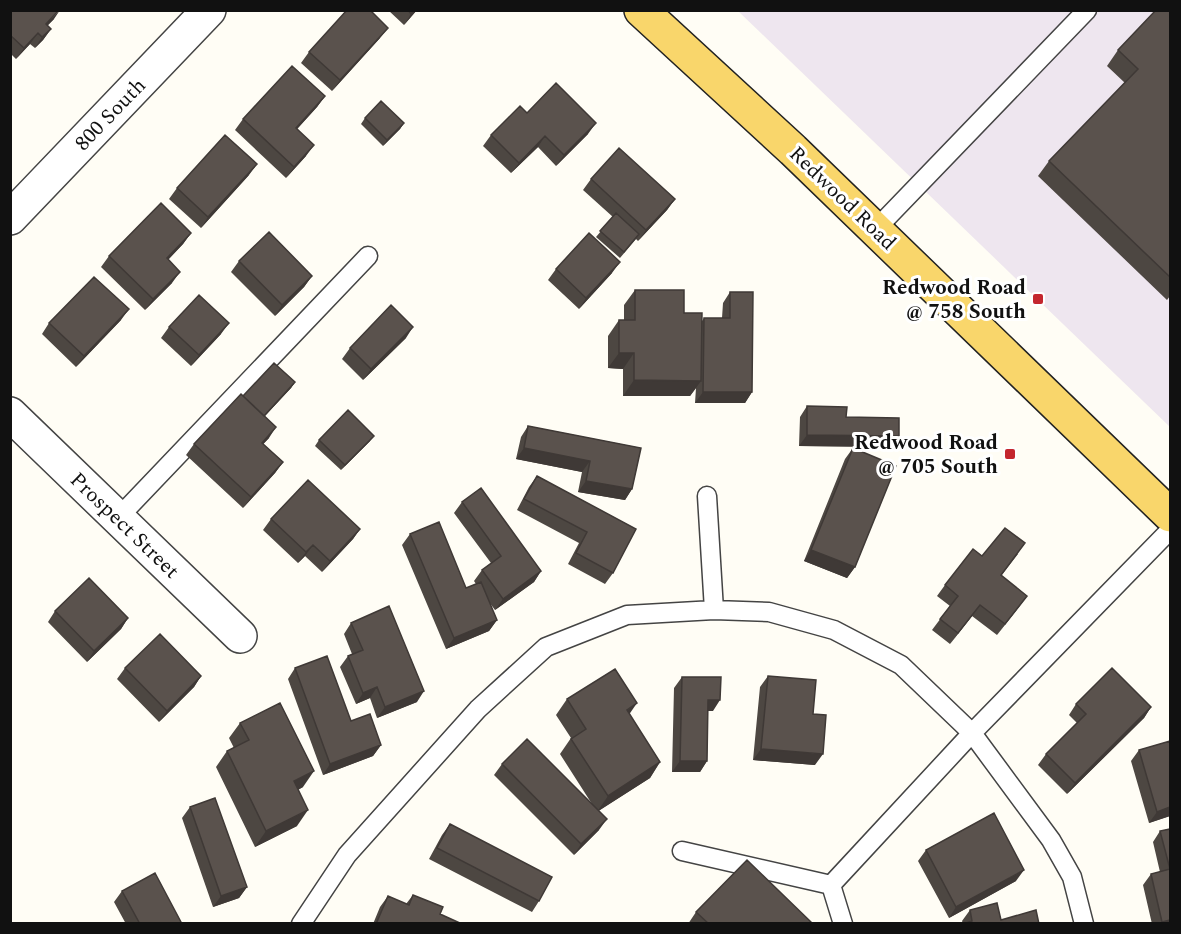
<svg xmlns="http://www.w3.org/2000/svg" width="1181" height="934" viewBox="0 0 1181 934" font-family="Spectral,serif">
  <rect width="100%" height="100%" fill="#fffdf5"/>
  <path fill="#eee6ef" d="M738 11H1170V427Z"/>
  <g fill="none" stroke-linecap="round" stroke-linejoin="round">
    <g stroke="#444" stroke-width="21">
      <path id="service" d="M875 230 1087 10
        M707 496 714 610
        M118 518 368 256
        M682 851 831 885 843 924
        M831 885 972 733 1170 530
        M301 924 347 855 478 709 546 647 627 615 714 610 769 612 834 630 901 665 972 733 1051 840 1072 877 1084 924"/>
    </g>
    <g stroke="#444" stroke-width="36">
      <path id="minor" d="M10 218 209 10
        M10 414 240 636"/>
    </g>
    <g stroke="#222" stroke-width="36">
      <path id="primary" d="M641 10 793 150 1170 515"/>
    </g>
    <use href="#service" stroke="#fff" stroke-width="18"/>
    <use href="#minor" stroke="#fff" stroke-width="33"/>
    <use href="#primary" stroke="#f9d66b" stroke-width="33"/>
  </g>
  <path fill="#4d4742" d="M10 10 54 19 47 26 51 29 43 40 35 48 30 44 16 59 10 53Z
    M388 10H417L404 25Z
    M1170 10V296L1167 300 1038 176 1049 161 1125 83 1107 66 1118 50Z
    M380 38 332 91 301 63 309 52Z
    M325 96 317 107 297 129 306 156 286 178 235 130 243 119Z
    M527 113 588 134 556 166 538 147 511 173 483 146 491 135Z
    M365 118 404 123 400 129 383 146 361 124Z
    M249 175 201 228 169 199 177 188Z
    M591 179 675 199 667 210 638 241 636 239 620 258 596 237 613 217 583 190Z
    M191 233 183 244 168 260 172 283 145 310 101 267 109 256Z
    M239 261 312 276 304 287 275 316 231 272Z
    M556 269 612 273 579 309 548 280Z
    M635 290 702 321 704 318H722L723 303 730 292 752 392 745 403H695L696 388 690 396H623V369L608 368V336L619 320H624V305Z
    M121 320 76 367 42 334 49 323Z
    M169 327 221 334 191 366 161 338Z
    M406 338 363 380 342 359 350 348Z
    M295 382 291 388 265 416 269 438 263 444 283 462 275 473 243 508 186 455 194 444 243 396Z
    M807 406 846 417 899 436 891 447 799 446 800 417Z
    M528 426 641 448 632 489 625 500 578 492 582 472 516 459 521 437Z
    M319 440 370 441 341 470 315 446Z
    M853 448 855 567 847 578 804 561 845 459Z
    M537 476 636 529 613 573 605 584 568 564 579 543 517 510 529 487Z
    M462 502 541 571 534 582 495 610 489 602 497 620 489 631 446 649 402 545 410 534 466 588 476 584 474 581 482 570 491 563 454 513Z
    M271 519 360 529 353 539 322 572 305 556 298 563 263 530Z
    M1018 554 1001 576 1027 596 997 635 972 616 950 644 932 630 950 606 937 596 945 585 982 556Z
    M55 611 128 618 121 629 87 662 48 622Z
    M351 623 417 702 377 718 370 698 356 704 340 667 348 656 352 654 344 634Z
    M125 668 201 676 194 687 159 722 117 679Z
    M295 668 351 721 381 745 373 756 323 775 288 679Z
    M768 676 815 765 753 760 760 687Z
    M682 677 713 711H708L707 761 700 772H672L674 688Z
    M567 699 629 714 660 762 650 778 598 811 599 830 574 855 494 775 502 764 592 804 560 754 571 738 556 715Z
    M1076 704 1151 707 1144 718 1067 794 1038 765 1046 754 1077 723 1069 715Z
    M240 723 303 787 298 790 297 826 255 847 216 767 227 751 234 748 229 738Z
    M1170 741V816L1149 823 1131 761 1139 750Z
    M190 807 247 887 239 898 213 907 182 818Z
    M450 824 539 901 532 912 429 859 442 835Z
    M1170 829V924H1152L1143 885 1151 874 1160 872 1153 842 1160 831Z
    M926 850 1016 881 949 918 918 861Z
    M122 891 182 924H126L114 902Z
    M413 895 440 914 462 924H373L380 907 388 896 406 904Z
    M970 910 1001 920 963 924 962 921Z
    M696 912 813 924H688Z"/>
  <path fill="#3f3936" d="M60 10 54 19 38 35 46 24Z
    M414 10H417L404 25 411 14Z
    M388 28 380 38 332 91 340 80Z
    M51 29 43 40 35 48 42 37Z
    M38 33 30 44 16 59 24 48Z
    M325 96 317 107 288 139 296 128Z
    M404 123 400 129 383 146 387 140Z
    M596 123 588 134 556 166 564 155Z
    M545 136 538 147 511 173 519 163Z
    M314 145 306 156 286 178 294 167Z
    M257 164 249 175 201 228 208 217Z
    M675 199 667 210 638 241 646 230Z
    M191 233 183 244 159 269 167 258Z
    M620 262 612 273 579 309 586 298Z
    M180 272 172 283 145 310 153 299Z
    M312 276 304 287 275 316 282 305Z
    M129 309 121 320 76 367 84 356Z
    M229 323 221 334 191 366 199 355Z
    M413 327 406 338 363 380 371 369Z
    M619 353H634L623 369 608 368Z
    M634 380 701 381 690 396H623Z
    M295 382 291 388 259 422 263 417Z
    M703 392H752L745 403H695Z
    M276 427 269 438 254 454 262 443Z
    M807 435 899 436 891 447 799 446Z
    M374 436 370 441 341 470 345 465Z
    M524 448 590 461 582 472 516 459Z
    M283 462 275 473 243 508 251 497Z
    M586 481 632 489 625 500 578 492Z
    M360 529 353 539 322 572 330 561Z
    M313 545 305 556 298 563 306 552Z
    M811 550 855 567 847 578 804 561Z
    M541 571 534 582 495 610 503 599Z
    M1027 596 1019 607 997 635 1005 624Z
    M980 605 972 616 950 644 958 633Z
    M128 618 121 629 87 662 94 651Z
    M497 620 489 631 446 649 454 638Z
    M201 676 194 687 159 722 167 711Z
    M377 687 370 698 356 704 363 693Z
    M424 691 417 702 377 718 385 707Z
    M708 700H720L713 711H701Z
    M637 703 626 719 627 710Z
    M1151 707 1144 718 1067 794 1075 783Z
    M381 745 373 756 323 775 330 764Z
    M761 749 823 754 815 765 753 760Z
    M680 761H707L700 772H672Z
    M660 762 650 778 597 812 608 796Z
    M314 771 303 787 283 797 294 781Z
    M1170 807V816L1149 823 1157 812Z
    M308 810 297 826 255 847 266 831Z
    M607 819 599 830 574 855 581 844Z
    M1024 870 1016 881 949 918 956 907Z
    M247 887 239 898 213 907 221 896Z
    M1170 920V924H1161L1162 922Z"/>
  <path fill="#5a524d" stroke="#3f3936" stroke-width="1.5" d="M10 10H59L46 24 51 29 42 37 38 33 24 48 10 35Z
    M347 10H370L388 28 340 80 309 52Z
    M408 10H414L411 14Z
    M1156 10H1170V277L1049 161 1138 69 1118 50Z
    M292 66 325 96 296 128 314 145 294 167 243 119Z
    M556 83 596 123 564 155 545 136 519 163 491 135 520 106 527 113Z
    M381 101 404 123 387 140 365 118Z
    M225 135 257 164 208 217 177 188Z
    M619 148 675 199 646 230 591 179Z
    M161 203 191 233 167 258 180 272 153 299 109 256Z
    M616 213 639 234 624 252 600 231Z
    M269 232 312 276 282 305 239 261Z
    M589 233 620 262 586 298 556 269Z
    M94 277 129 309 84 356 49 323Z
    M635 290H684V313H702L701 381 634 380V353H619V320H635Z
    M730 292H753L752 392H703L704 318H730Z
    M199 295 229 323 199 355 169 327Z
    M391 305 413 327 371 369 350 348Z
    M274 363 295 382 264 416 243 396Z
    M241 394 276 427 262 443 283 462 251 497 194 444Z
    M807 406 847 407 846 417 899 418V436L807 435Z
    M348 410 374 436 345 465 319 440Z
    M528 426 641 448 632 489 586 481 590 461 524 448Z
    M853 448 896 466 855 567 811 550Z
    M537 476 636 529 613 573 576 553 587 532 524 499Z
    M308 480 360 529 330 561 313 545 306 552 271 519Z
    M481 488 541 571 503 599 482 570 501 556 462 502Z
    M439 522 466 588 481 582 497 620 454 638 410 534Z
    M1005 528 1025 543 1001 575 1027 596 1005 624 980 605 958 633 940 619 958 596 945 585 973 549 982 556Z
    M89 578 128 618 94 651 55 611Z
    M389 606 424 691 385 707 377 687 363 693 348 656 363 650 351 623Z
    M160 634 201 676 167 711 125 668Z
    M327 656 351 721 370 714 381 745 330 764 295 668Z
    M1112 668 1151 707 1075 783 1046 754 1086 714 1076 704Z
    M615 669 637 703 627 710 660 762 608 796 571 739 586 729 567 699Z
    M768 676 816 680 813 714 826 715 823 754 761 749Z
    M682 677H721L720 700H708L707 761H680Z
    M280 703 314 771 294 781 308 810 266 831 227 751 249 740 240 723Z
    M527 739 607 819 581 844 502 764Z
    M1170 741V807L1157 812 1139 750Z
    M215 798 247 887 221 896 190 807Z
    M994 813 1024 870 956 907 926 850Z
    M450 824 552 877 539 901 437 848Z
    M1170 829V920L1162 922 1151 874 1170 869 1160 831Z
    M747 860 813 924H709L696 912Z
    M155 873 182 924H140L122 891Z
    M413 895 443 907 440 914 462 924H376L388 896 409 905Z
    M997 903 1001 920 1036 910 1039 924H963L972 921 970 910Z"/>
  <g fill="#c4262e" stroke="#fff" stroke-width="2">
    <rect x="1032" y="293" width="12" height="12" rx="3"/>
    <rect x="1004" y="448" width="12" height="12" rx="3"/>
  </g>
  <g text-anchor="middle" stroke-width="6" stroke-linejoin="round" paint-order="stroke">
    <g font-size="21" fill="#111" stroke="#fff">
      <text transform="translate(110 114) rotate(-46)" y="7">800 South</text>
      <text transform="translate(843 198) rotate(44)" y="7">Redwood Road</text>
      <text transform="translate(125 525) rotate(44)" y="7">Prospect Street</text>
    </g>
    <g font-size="21" font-weight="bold" fill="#111" stroke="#fff" text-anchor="end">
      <text x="1026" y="294">Redwood Road<tspan x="1026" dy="24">@ 758 South</tspan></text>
      <text x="998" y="449">Redwood Road<tspan x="998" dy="24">@ 705 South</tspan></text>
    </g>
  </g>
  <rect width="1181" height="934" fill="none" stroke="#111111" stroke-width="24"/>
</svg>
